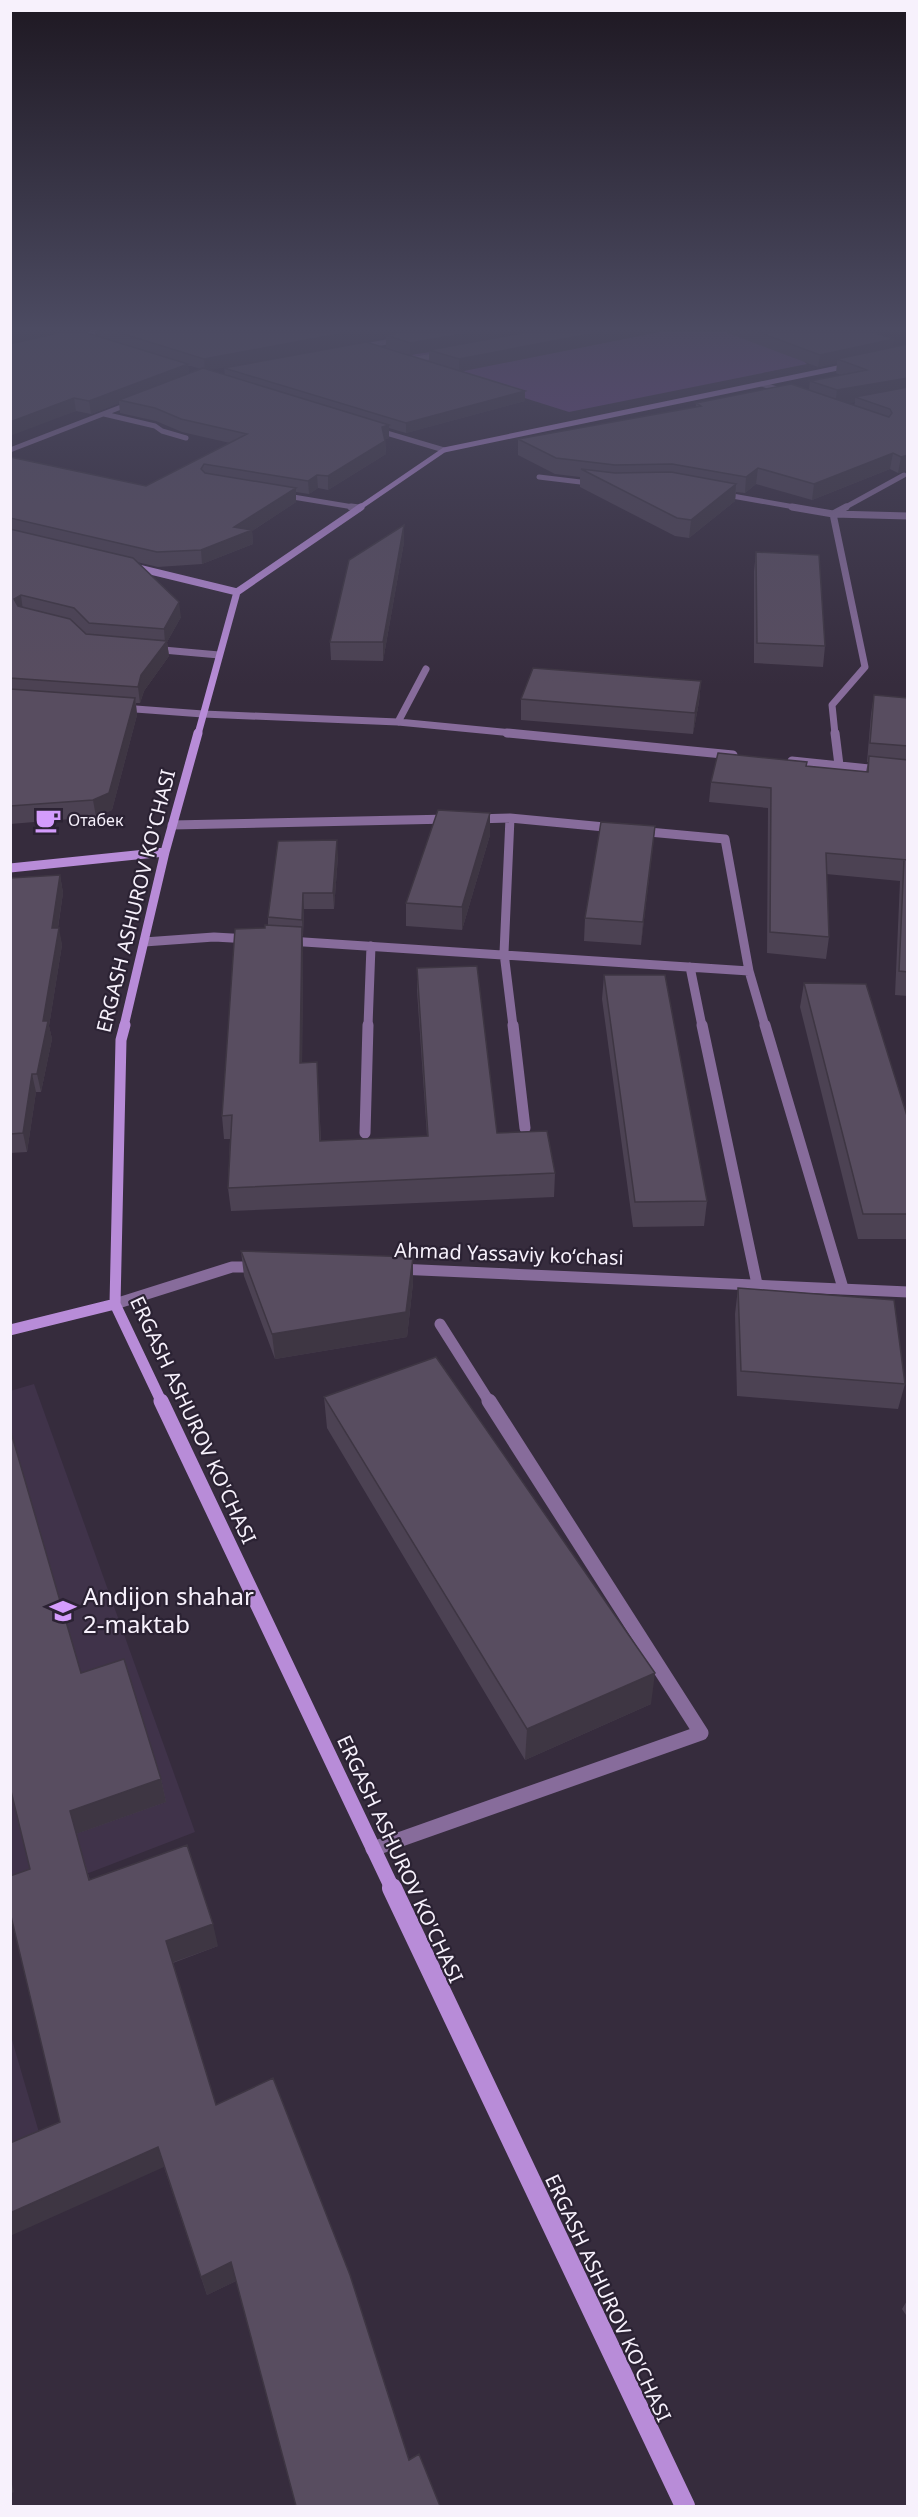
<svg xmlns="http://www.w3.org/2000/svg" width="918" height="2517" viewBox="0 0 918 2517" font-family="'Noto Sans',sans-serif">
  <rect width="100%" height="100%" fill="#362c3d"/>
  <path fill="#40334a" d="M34 1384 195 1832 11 1903 10 1391Z
    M10 2033 45 2153 10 2168Z"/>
  <path fill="#6b4485" d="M473 332H737L786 348 807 364 569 412 372 350Z"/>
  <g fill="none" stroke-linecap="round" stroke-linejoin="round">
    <path stroke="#876c9b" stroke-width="5" d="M411 360 445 354
      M539 477 597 484
      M721 494 800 508
      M844 508 904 475"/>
    <path stroke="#876c9b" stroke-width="7" d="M792 507 833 514 865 667 832 705 835 734
      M833 514 846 507
      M834 514 908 516
      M152 649 219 655
      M203 714 398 722 522 734
      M398 722 426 669"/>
    <path stroke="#876c9b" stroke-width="9" d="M507 733 733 755
      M835 733 839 765
      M792 761 908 773
      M510 818 504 953 513 1026
      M474 819 510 818 615 828
      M172 825 450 819
      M638 831 725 839 749 971 765 1026
      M289 941 749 971
      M144 942 214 937 250 939
      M690 967 702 1026
      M368 1026 371 946"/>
    <path stroke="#876c9b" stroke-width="11" d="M513 1025 525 1128
      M702 1025 757 1284
      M765 1025 843 1288
      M365 1133 368 1025
      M440 1324 490 1403"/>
    <path stroke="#876c9b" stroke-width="15" d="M373 1849 701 1733 489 1401"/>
    <path stroke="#876c9b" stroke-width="5" d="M72 337 95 332
      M360 347 402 339
      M762 384 789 393
      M104 414 155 426 162 431 186 438
      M373 429 444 450
      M10 450 134 402
      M281 495 359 508"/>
    <path stroke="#876c9b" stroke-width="7" d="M351 507 359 508
      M122 708 203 714"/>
    <path stroke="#876c9b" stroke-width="11" d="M398 1269 908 1292
      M115 1304 232 1267H258"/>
    <path stroke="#b88cd8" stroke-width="5" d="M359 508 444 450 852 365"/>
    <path stroke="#b88cd8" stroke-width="7" d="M130 566 237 592
      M198 734 237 592 361 507"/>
    <path stroke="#b88cd8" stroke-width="9" d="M10 868 165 852
      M124 1026 165 852 198 733"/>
    <path stroke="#b88cd8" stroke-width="11" d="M125 1025 121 1040 115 1304 162 1403
      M10 1330 115 1304"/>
    <path stroke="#b88cd8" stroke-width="15" d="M161 1401 393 1890"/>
    <path stroke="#b88cd8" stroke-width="20" d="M392 1888 685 2506"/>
  </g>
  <path fill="#4c4253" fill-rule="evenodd" d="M95 332H659L461 371 525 391V401L406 433 389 428V438L385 439 386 454 328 490 318 488 309 494 296 492V502L252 531 253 544 202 564 158 567 137 562 181 617 167 642 169 656 144 691 140 703H136L137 715 112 810 96 817 10 824V457L146 486 230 443 182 432 156 421 120 413 119 403 91 414 76 411 64 415 96 336ZM386 337V347L410 355 429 352V361L224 368 225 375 208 370ZM188 366H191L201 369 189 374Z
    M725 332H873L893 347 908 344V475L906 471 898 473 890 469 812 500 756 484 745 493 736 492 735 501 689 538 675 536 580 487V477L555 474 518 455V439L696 407V403L809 390 810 381 840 375 836 373 837 363 818 367ZM855 402 854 406 846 403Z
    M404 525V542L383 661 331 660 330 642Z
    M756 552 825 646 823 667 754 663V571Z
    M701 681 699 702 693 734 521 720V699Z
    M874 695 908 698V996L895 995 900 881 826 874 829 937 826 959 767 953 768 808 709 802 711 782 806 766 866 772 868 762H867L871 714Z
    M490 813V835L462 930 406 926V903Z
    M655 826 641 945 584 941 585 918Z
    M338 856 334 909H304L303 936H302L303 949 302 1063 317 1062 321 1141 427 1136 417 991V968L497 1133 555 1173 554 1197 231 1211 228 1188 230 1139H224L222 1116 265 928 268 925V917Z
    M60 875 63 893 58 928 62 945 49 1026 52 1039 41 1092H36L27 1152 10 1153V878Z
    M604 975 707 1201 704 1226 633 1227 602 999Z
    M804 983 908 1119V1239H858L800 1007Z
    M241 1251 413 1283 407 1337 275 1359 244 1276Z
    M738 1288 905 1384 898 1409 737 1396 735 1314Z
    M324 1397 651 1704 525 1760 327 1428Z
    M81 1673 161 1779 166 1802 76 1834 90 1880 218 1946 173 1963 216 2105 409 2460 440 2506 236 2281 207 2295 164 2167 60 2122 30 1869Z
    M908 2299V2318L902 2309Z"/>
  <path fill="#3e3643" d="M17 332H61L10 346V334Z
    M349 332H413L386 335V337L205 371 204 359Z
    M473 332H538L429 350V352L410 355V343Z
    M600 332H659L459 372V359Z
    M894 339 892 351 837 359V363L818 367 820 355Z
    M188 364 189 376 119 400V403L91 414 89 401Z
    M908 378V392L855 397V402L835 405 837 390Z
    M525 391V401L406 433V423Z
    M74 398 76 411 10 436V422Z
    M389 425V438L382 440V427Z
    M385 441 386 454 328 490V476Z
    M893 453 890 469 812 500 814 484Z
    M908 455 906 471 898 473 901 457Z
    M758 468 756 484 745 493 746 477Z
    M317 475 318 488 309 494 308 481Z
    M736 484 735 501 689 538 691 520Z
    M296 488V502L252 531 253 544 202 564 201 550 234 527Z
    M404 525V542L383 661V642Z
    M21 595 23 611 17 614 14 599Z
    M179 602 181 617 167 642 169 656 144 691 140 703 138 687 141 675 165 643 164 629Z
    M701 681 699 702 693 734 695 713Z
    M135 698 137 715 112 810 96 817 93 800Z
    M490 813V835L462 930V907Z
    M655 826 653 848 641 945 643 922Z
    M337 840 338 856 334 909 333 893Z
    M60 875 63 893 55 946 52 928Z
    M303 893 304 909 303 936 302 920Z
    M302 927 303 949 302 1086 300 1063Z
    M59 928 62 945 49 1026 52 1039 41 1092 37 1074 43 1021Z
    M32 1074 36 1092 27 1152 23 1133Z
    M413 1257V1283L407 1337 275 1359 272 1334Z
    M655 1673 651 1704 525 1760 527 1729Z
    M161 1779 166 1802 76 1834 70 1811Z
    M213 1924 218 1946 171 1963 166 1941Z
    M158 2147 164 2167 10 2236V2213Z
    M231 2262 236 2281 207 2295 201 2277Z
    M10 2476 14 2492 10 2494Z"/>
  <path fill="#584d60" stroke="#3e3643" stroke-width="1.5" d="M62 332H84L188 364 89 401 74 398 10 422V344Z
    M117 332H349L204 359Z
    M403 332H473L410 343 386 335Z
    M528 332H600L459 359 429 350Z
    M758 332H873L894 339 820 355Z
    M366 342 525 391 406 423 224 368Z
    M908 344V378L837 390 810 381 867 370 837 359Z
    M203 368 389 425 382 427 385 441 328 476 317 475 308 481 204 464 201 469 205 473 296 488 234 527 252 530 201 550 157 552 10 518V457L146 486 247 434 181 419 155 408 119 400Z
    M791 384 889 417 892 413 890 409 855 397 908 387V455L901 457 893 453 814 484 758 468 746 477 672 464 615 465 556 458 518 439 701 406 696 403Z
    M581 469 615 473 671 472 736 484 691 520 677 518Z
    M404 525 383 642H330L349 560Z
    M10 529 133 558 179 602 164 629 89 623 74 608 21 595 14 599 18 606 70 619 86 634 167 641 141 675 138 687 10 678Z
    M756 552 819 555 825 646 757 643Z
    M533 668 701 681 695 713 521 699Z
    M10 689 135 698 109 793 93 800 10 806Z
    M874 695 908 698V746L870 743Z
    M718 753 807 762 806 766 868 772 869 756 908 760V860L826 853 829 937 770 932 771 788 711 782Z
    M438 810 490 813 462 907 406 903Z
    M601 822 655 826 643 922 585 918Z
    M337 840 333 893H303L302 920 268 917 278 841Z
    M904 860H908V972L899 971Z
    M60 875 52 928H59L43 1021H48L37 1074H32L23 1133 10 1134V878Z
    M265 925 302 927 300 1063 317 1062 320 1141 428 1136 417 968 477 966 497 1133 547 1131 555 1173 228 1188 232 1115 222 1116 235 929 265 928Z
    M604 975H665L707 1201 635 1202Z
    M804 983 866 984 908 1119V1214H863Z
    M241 1251 413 1257 406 1312 272 1334Z
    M738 1288 894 1300 905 1384 741 1371Z
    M436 1357 655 1673 527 1729 324 1397Z
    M10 1429 81 1673 124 1659 161 1779 70 1811 89 1880 187 1845 213 1924 166 1941 216 2105 273 2078 350 2275 409 2460 419 2454 440 2506H296L231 2262 201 2277 158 2147 10 2213V2143L60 2122 10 1912V1876L30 1869 10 1787Z"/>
  <linearGradient id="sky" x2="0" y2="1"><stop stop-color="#1e1822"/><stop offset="0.48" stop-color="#4c4b62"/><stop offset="1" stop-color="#4c4b62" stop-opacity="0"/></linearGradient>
  <rect width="918" height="685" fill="url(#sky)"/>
  <defs>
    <g id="cafe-bare" transform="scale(2.07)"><path d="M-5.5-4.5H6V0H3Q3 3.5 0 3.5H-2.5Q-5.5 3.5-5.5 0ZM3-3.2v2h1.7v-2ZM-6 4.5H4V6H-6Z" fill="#d49cfc" stroke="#2b2233" stroke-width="2.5" paint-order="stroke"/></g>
    <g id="school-bare" transform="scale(2.07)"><path d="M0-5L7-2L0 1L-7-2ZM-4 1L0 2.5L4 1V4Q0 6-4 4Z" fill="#d49cfc" stroke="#2b2233" stroke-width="2.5" paint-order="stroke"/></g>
  </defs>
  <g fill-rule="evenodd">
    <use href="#cafe-bare" x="48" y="820"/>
    <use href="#school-bare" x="63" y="1611"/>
  </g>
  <g text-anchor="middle" stroke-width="4.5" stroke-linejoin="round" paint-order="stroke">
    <g font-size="16" fill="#f7f1fc" stroke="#2b2233" text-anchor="start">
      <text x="68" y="826">Отабек</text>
    </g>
    <g font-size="20" fill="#f7f1fc" stroke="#2b2233">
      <text transform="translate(136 901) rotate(-76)" y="7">ERGASH ASHUROV KO'CHASI</text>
      <text transform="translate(509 1254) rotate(2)" y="7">Ahmad Yassaviy koʻchasi</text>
      <text transform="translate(193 1420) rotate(65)" y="7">ERGASH ASHUROV KO'CHASI</text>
      <text transform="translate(400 1859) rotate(65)" y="7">ERGASH ASHUROV KO'CHASI</text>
      <text transform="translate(608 2298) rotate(65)" y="7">ERGASH ASHUROV KO'CHASI</text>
    </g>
    <g font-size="24" fill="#f7f1fc" stroke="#2b2233" text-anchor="start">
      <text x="83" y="1605">Andijon shahar<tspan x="83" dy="28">2-maktab</tspan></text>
    </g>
  </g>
  <rect width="918" height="2517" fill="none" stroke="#f7f1fc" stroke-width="24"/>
</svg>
